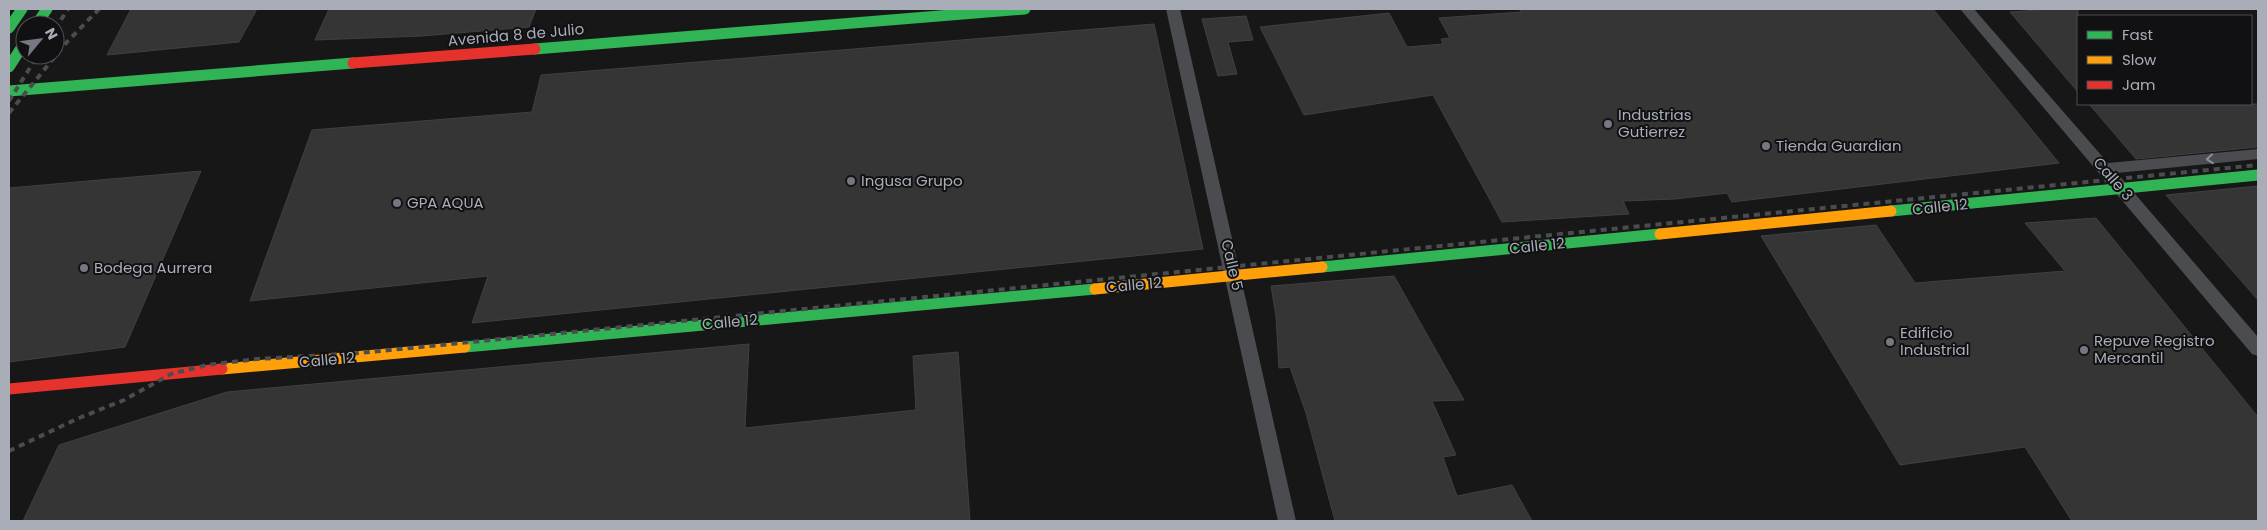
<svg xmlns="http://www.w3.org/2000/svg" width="2267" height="530" viewBox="0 0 2267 530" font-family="Poppins,sans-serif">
  <rect width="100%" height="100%" fill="#171717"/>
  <path fill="#353536" stroke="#3f4043" d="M131 9H257L239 42 107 55Z
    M329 9H536L529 27 422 36 315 40Z
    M1520 9H1933L2059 163 1732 202 1727 193 1675 199 1623 201 1629 214 1502 222 1433 95 1304 115 1260 27 1389 13 1407 47 1443 44 1441 39 1450 38 1439 18 1521 12Z
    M2052 9H2078V92L2010 12Z
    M1246 16 1253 40 1228 42 1237 74 1218 76 1202 19Z
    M1154 24 1203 249 472 323 488 276 250 301 312 130 532 112 541 75Z
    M2089 104H2258V147L2136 159Z
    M201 171 125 347 9 362V188Z
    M2258 186V300L2166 195Z
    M2096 218 2258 417V521H2072L2025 447 1900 465 1761 236 1876 225 1915 283 2065 271 2025 223Z
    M1394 276 1464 400 1432 401 1456 455 1443 457 1457 496 1512 485 1532 521H1335L1306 413 1290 367 1279 368 1276 316 1271 286Z
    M749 344 745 428 916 410 913 356 958 352 970 521H23L59 445 227 392Z"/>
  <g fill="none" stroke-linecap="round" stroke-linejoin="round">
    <path fill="#4b4c50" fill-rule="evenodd" d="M1166 9H1180L1296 521H1278Z
      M1960 9H1974L2108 163 2258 149V159L2117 173 2258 337V356L2252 354Z"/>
    <path stroke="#30b455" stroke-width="11" d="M36 25 47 9
      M9 28 22 9
      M535 49 1025 9
      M9 67 25 42
      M9 91 353 63
      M1891 211 2258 175
      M1322 267 1660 234
      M465 347 1095 289"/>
    <path stroke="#ff9f0a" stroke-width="11" d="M1660 234 1891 211
      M1095 289 1322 267
      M222 369 465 347"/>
    <path stroke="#e5322d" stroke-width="11" d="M353 63 535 49
      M9 389 222 369"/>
    <path stroke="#4b4c4f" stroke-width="4" stroke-dasharray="6 5" stroke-linecap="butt" d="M55 29 68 9
      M9 101 38 55
      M9 113 66 43 99 9
      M9 451 79 418 124 400 171 374 207 365 257 359 360 353 2258 165"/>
  </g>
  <defs><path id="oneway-chevron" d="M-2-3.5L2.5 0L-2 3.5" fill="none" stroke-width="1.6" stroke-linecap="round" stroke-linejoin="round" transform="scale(1.25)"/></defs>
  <use stroke="#8c9099" href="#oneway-chevron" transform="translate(2210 159) rotate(174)"/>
  <g fill="#757880" stroke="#111113" stroke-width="2">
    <circle cx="1608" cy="124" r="5"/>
    <circle cx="1766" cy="146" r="5"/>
    <circle cx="851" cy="181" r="5"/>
    <circle cx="397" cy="203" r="5"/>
    <circle cx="84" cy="268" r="5"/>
    <circle cx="1890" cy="342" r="5"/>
    <circle cx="2084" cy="350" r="5"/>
  </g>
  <g text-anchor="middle" stroke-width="4" stroke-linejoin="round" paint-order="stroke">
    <g font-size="15" fill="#a8adb8" stroke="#111113">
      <text transform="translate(516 35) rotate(-5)" y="5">Avenida 8 de Julio</text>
      <text transform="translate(2113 179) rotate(49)" y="5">Calle 3</text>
      <text transform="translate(1940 207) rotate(-6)" y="5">Calle 12</text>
      <text transform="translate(1537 246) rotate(-6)" y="5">Calle 12</text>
      <text transform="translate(1232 265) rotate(77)" y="5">Calle 5</text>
      <text transform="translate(1134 285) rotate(-5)" y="5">Calle 12</text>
      <text transform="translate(730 322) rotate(-5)" y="5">Calle 12</text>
      <text transform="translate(327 360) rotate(-5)" y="5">Calle 12</text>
    </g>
    <g font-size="15" fill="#a8adb8" stroke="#111113" text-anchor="start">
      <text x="1618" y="120">Industrias<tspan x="1618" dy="17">Gutierrez</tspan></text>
      <text x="1776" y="151">Tienda Guardian</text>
      <text x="861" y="186">Ingusa Grupo</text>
      <text x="407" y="208">GPA AQUA</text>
      <text x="94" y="273">Bodega Aurrera</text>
      <text x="1900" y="338">Edificio<tspan x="1900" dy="17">Industrial</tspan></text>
      <text x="2094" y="346">Repuve Registro<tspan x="2094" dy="17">Mercantil</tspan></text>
    </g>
  </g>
  <rect width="2267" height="530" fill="none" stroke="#a8adb8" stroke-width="20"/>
  <rect x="2077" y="15" width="175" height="90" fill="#111113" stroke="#4d4f55"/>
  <rect x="2087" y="31" width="25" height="8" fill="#30b455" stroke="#4d4f55"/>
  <text x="2122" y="40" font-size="15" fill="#a8adb8">Fast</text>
  <rect x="2087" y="56" width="25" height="8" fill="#ff9f0a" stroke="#4d4f55"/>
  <text x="2122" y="65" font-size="15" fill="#a8adb8">Slow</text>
  <rect x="2087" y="81" width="25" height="8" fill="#e5322d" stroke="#4d4f55"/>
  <text x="2122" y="90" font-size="15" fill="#a8adb8">Jam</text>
  <g transform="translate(40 40) rotate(61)"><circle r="24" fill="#111113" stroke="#4d4f55"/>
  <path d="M0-4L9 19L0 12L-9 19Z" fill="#757880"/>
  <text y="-8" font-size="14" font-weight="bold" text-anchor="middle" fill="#a8adb8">N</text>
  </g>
</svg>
